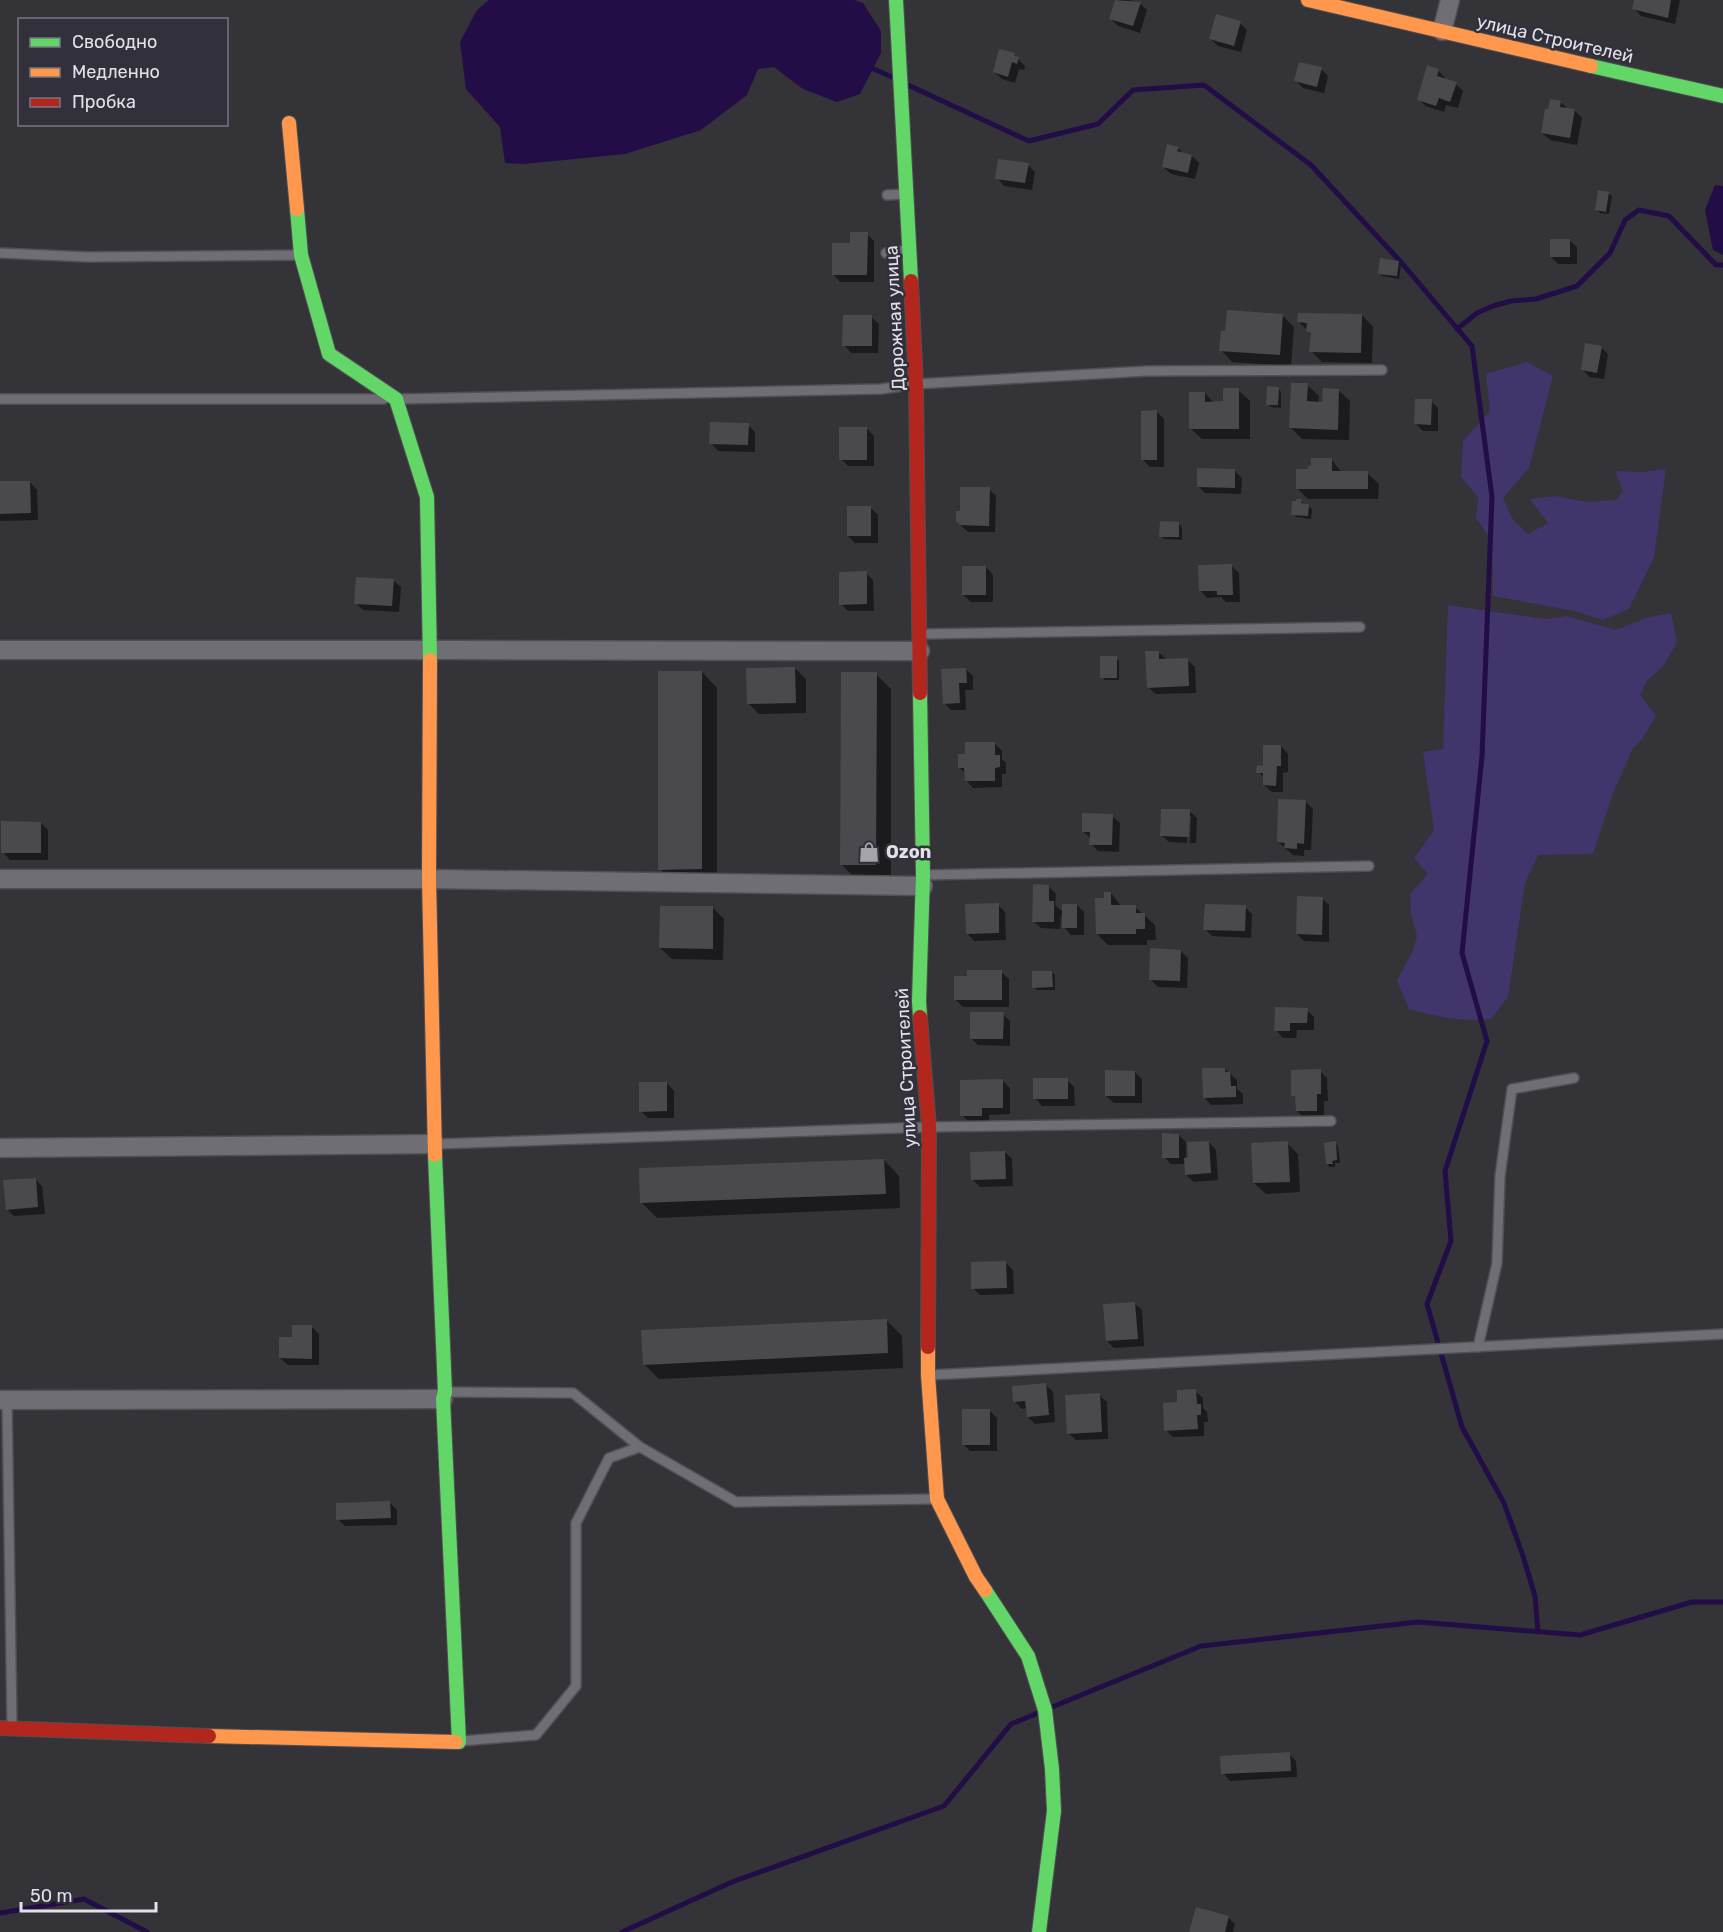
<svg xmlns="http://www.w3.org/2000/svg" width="1723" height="1932" viewBox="0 0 1723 1932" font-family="Rubik,sans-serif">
  <rect width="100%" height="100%" fill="#333338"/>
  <path fill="#42356b" d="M1527 362 1553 376 1529 468 1503 498 1512 518 1528 534 1548 523 1530 499 1555 496 1588 502 1616 500 1623 491 1615 471 1642 472 1666 469 1654 557 1629 609 1603 620 1574 611 1493 596 1492 541 1476 518 1478 497 1461 477 1463 441 1490 411 1486 374Z
    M1448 605 1546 619 1567 616 1616 630 1649 617 1671 613 1677 642 1664 665 1647 681 1640 695 1656 716 1642 739 1633 748 1612 796 1593 854 1538 855 1525 883 1508 997 1491 1019C1462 1022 1437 1017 1409 1009L1397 981 1413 950 1417 936 1411 914 1410 894 1428 874 1414 858 1434 830 1423 752 1443 749Z"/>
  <path fill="#220d47" d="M489 0H854L863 3 881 31V53L860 94 837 102 803 89 774 67 758 69 747 95 701 130 625 154 524 164 505 163 500 127 466 89 460 42 477 10Z
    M1715 185 1723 186V255L1713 250 1705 210Z"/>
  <path fill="#0007" d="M1116 0H1129L1140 3 1147 10 1140 33 1118 26 1111 19Z
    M1635 0H1680L1675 24 1641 16 1634 8Z
    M1240 23 1247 30 1241 52 1218 46 1211 39Z
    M1014 55 1025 66 1024 70 1019 69 1015 83 1002 79 994 72Z
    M1321 69 1328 76 1324 93 1303 88 1296 81Z
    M1438 70 1445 78 1444 80 1456 84 1463 91 1458 108 1446 105 1444 112 1426 106 1418 99Z
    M1560 102 1568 109 1574 110 1582 118 1577 145 1550 140 1542 133Z
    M1178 148 1184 154 1192 156 1199 163 1195 179 1171 174 1163 167Z
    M1028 165 1035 172 1032 190 1004 186 997 178Z
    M1608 193 1612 196 1609 214 1600 213 1597 209Z
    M867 234 874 241V282H840L833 274 851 244Z
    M1569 240 1577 247V264H1558L1551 257Z
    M1398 262 1401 266 1399 279 1382 276 1379 273Z
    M1282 315 1294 327 1291 366 1232 362 1221 350 1227 333Z
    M1362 315 1373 327 1372 363 1322 362 1311 351 1312 335 1299 322Z
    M871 317 879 324 878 353H851L844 345Z
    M1601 347 1608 354 1604 379 1590 377 1583 370Z
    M1307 385 1319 396 1318 403H1324L1338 390 1350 401 1349 440 1302 439 1291 428Z
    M1278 388 1281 392V408L1271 407 1268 404Z
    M1238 390 1250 401V439H1202L1190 428 1205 393 1214 403H1224Z
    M1431 401 1438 408V431H1423L1416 424Z
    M1157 412 1164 419V467H1150L1143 460Z
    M748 425 755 432V452L718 451 711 443Z
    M867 429 874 436V466H848L841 459Z
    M1331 459 1342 473H1367L1379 484 1378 499H1308L1297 488 1310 471Z
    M1235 471 1242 478 1241 494 1205 493 1198 486Z
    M30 482 37 490 38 520 0 521V483Z
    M989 489 996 496 995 532H968L957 522 961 512Z
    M1301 501 1312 509 1311 519 1296 517 1293 514Z
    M871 508 878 515V543H855L848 536Z
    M1179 524 1182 527V540L1164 539 1161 536Z
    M1232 566 1239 573 1240 602H1226L1221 597 1207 598 1200 590Z
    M986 567 993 575V602H971L963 595Z
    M866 573 873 580 874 611H848L841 604Z
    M393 580 401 587 399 612 363 610 356 603Z
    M1158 652 1166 659 1187 660 1195 667 1196 693 1156 694 1148 687Z
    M1116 658 1119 661V680H1105L1102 677Z
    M795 668 806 679V713L759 714 748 703Z
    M965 669 973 676V690H965L966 710H951L944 703Z
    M702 672 717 688V884H675L660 869Z
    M876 674 891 689V880H857L842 865Z
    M994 743 1002 751V759L1006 763V774H1002V787L973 788 966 780V774L959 767 967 755Z
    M1281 746 1288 754V772L1283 773V792H1272L1264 785 1265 778 1258 772Z
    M1305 801 1313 809 1311 850H1304V856L1293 855 1278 842Z
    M1189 811 1197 818 1196 843H1190L1191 816H1188L1187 843 1169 842 1161 835Z
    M1112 816 1120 823 1119 852 1098 851 1091 844V839L1083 831Z
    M41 823 48 830V860H10L3 852Z
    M1048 886 1056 894 1055 905 1064 913 1077 905 1084 912V935H1071L1064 927V915H1061L1060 929 1041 928 1033 921Z
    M1111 893 1122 907H1135L1155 925 1156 940H1147V945H1108L1097 934 1106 900Z
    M1322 898 1329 905V942L1304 941 1297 934Z
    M998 905 1005 912 1006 940 974 941 967 933Z
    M1245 907 1252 914 1251 938 1212 936 1205 929Z
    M713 908 724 919 723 960 672 959 660 948Z
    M1181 951 1188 958 1187 988 1158 987 1150 979Z
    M1001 972 1009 979V1007H963L956 1000Z
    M1052 972 1055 975V990H1037L1034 987Z
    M1307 1010 1314 1017V1030H1297L1296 1038H1283L1276 1030Z
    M1003 1014 1010 1021V1046L978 1045 971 1038Z
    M1225 1069 1237 1080V1089L1243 1094V1104L1211 1105 1204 1097Z
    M1320 1071 1327 1078 1328 1101H1324V1118H1304L1297 1111V1099L1293 1095Z
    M1135 1072 1142 1079V1103H1114L1106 1096Z
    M1067 1080 1074 1087 1075 1106H1042L1035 1098Z
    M1003 1081 1010 1088V1114L989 1115V1122H969L962 1115Z
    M667 1083 674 1091V1118H648L641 1111Z
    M1179 1135 1186 1142V1159L1209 1142 1216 1150 1218 1180 1194 1182 1186 1175V1164H1171L1164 1157Z
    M1287 1143 1298 1154 1300 1192 1266 1194 1254 1183Z
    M1335 1143 1338 1146 1340 1163H1335V1167H1330L1327 1164Z
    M1005 1152 1012 1159 1013 1186 980 1187 973 1180Z
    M884 1160 899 1176 900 1208 657 1218 642 1203Z
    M35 1179 42 1186 45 1214 14 1216 7 1209Z
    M1006 1263 1013 1270 1014 1294 980 1295 973 1288Z
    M1134 1303 1142 1310 1144 1346 1114 1348 1107 1341Z
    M886 1320 902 1336 903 1368 659 1379 644 1364Z
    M312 1327 319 1334V1365H288L280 1358 293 1339Z
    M1045 1384 1053 1392 1055 1422 1035 1424 1028 1417V1408L1022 1409 1015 1402Z
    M1195 1391 1203 1398V1408L1207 1412 1208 1422H1204V1436L1173 1437 1166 1430 1179 1403Z
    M1099 1395 1107 1402 1108 1439 1076 1440 1068 1433Z
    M990 1411 997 1418V1451H970L963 1444Z
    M390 1503 397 1510V1525L345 1526 338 1519Z
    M1289 1754 1296 1761 1297 1777 1230 1781 1223 1773Z
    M1228 1917 1235 1924 1233 1932H1191Z"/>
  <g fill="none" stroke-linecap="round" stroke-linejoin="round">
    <path stroke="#220d47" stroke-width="5" d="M867 66 892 77
      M908 85 1029 141 1098 124 1133 90 1204 85 1311 165 1400 261 1472 346 1492 497 1482 756 1462 953 1487 1041 1445 1171 1451 1241 1427 1304 1462 1427 1504 1503 1523 1556 1535 1596 1538 1632
      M1457 329 1477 313 1493 306 1511 301 1536 299 1577 286 1610 253 1625 220 1639 210 1669 216 1716 265H1723
      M1052 1707 1201 1646 1418 1622 1580 1635 1692 1602H1723
      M0 1913 84 1899 147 1932
      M622 1932 732 1882 944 1806 1011 1724 1038 1713"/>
  </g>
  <path fill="#4a4a4e" d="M1115 0 1141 2 1133 26 1109 19Z
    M1634 0H1671L1668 18 1632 9Z
    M1216 14 1241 21 1234 46 1209 39Z
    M999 49 1015 53 1014 56 1019 57 1017 64 1012 62 1008 77 993 72Z
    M1299 62 1322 67 1317 87 1294 81Z
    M1427 65 1439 69 1437 76 1457 82 1450 102 1439 98 1436 106 1417 100Z
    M1550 99 1561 101 1560 107 1575 109 1570 138 1541 133 1545 109H1548Z
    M1167 144 1179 147 1177 151 1192 155 1188 173 1162 167Z
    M998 159 1029 163 1025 183 995 179Z
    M1598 190 1609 192 1606 212 1595 210Z
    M850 232H868L867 275H832V243H850Z
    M1550 239H1570V257H1550Z
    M1380 258 1399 261 1397 276 1378 274Z
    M1227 310 1283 314 1280 355 1219 351 1221 331H1225Z
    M1298 313 1362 314 1361 353 1309 352 1311 333 1306 331 1307 323 1297 322Z
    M843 315H872V346H842Z
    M1585 343 1602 346 1597 373 1581 370Z
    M1291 383H1308L1307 401 1322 402 1323 388 1339 389 1338 430 1289 428Z
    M1267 386 1279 387 1278 405H1266Z
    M1223 388H1239V429H1189V392H1205V402L1223 401Z
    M1415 399H1432L1431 425 1414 424Z
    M1157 410V460H1141V411Z
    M710 422 749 423 748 445 709 444Z
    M839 427H867V460H839Z
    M1311 458H1332V471H1368V489H1296V469H1308V466H1311Z
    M1197 468 1235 469V488L1197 487Z
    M0 481H30L31 513 0 514Z
    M960 487H990L989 526 959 525V523L956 522V511H960Z
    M1296 499H1302L1301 503 1309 504 1308 516 1291 515 1292 501H1296Z
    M847 506H871V536H847Z
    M1160 521 1179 522V537H1159Z
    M1232 564 1233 595H1217V591H1199L1198 565Z
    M962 566H986V595H962Z
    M867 571V604L839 605V572Z
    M356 577 394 579 392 606 354 604Z
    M1145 651H1159V659L1188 658 1189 686 1147 688Z
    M1100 656H1117V678H1100Z
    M795 667 796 703 747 704 746 668Z
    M966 668 967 683H959L960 703 943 704 941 669Z
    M658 671H702V869L658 870Z
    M841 672H877L876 865H840Z
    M965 742H995V755H1000V767L995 768V781H965L964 768H958V754H965Z
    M1263 745H1281V766H1277L1276 786 1263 785V773H1256L1257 765 1263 766Z
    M1278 799 1306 800 1304 844 1297 843V849L1284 848 1285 843 1277 842Z
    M1161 809H1190L1189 837 1160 836Z
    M1082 813 1113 814 1112 845H1089L1090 832H1082Z
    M1 821 41 822V853H1Z
    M1033 884 1049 885V901H1054V922H1032Z
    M1104 892H1111V905H1136V913H1145V929H1136V934H1096L1095 898H1104Z
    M1297 896 1323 897 1322 935 1296 934Z
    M999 903V933L966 934 965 904Z
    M1062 904H1077V928H1062Z
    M1205 904 1246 905 1245 931 1203 930Z
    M660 906H713V949L659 948Z
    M1150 948 1181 950 1180 981 1149 980Z
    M967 970H1002V1000H954V976H967Z
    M1032 971H1052L1053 987 1032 988Z
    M1275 1007 1308 1008 1307 1023H1290V1031H1274Z
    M970 1012H1004L1003 1039H970Z
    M1202 1068H1225V1072H1230L1231 1086H1236V1097L1203 1098Z
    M1321 1069V1094H1317V1111H1296L1295 1096H1291V1070Z
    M1105 1070 1135 1071V1096H1105Z
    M1033 1078H1068V1099H1033Z
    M1003 1079V1108H982V1116H960V1080Z
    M639 1082H667V1111L639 1112Z
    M1162 1133 1179 1134V1158H1162Z
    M1209 1141 1211 1173 1185 1175 1184 1158 1188 1157 1187 1142Z
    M1288 1141 1290 1182 1253 1183 1251 1143Z
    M1336 1141 1337 1160 1332 1161 1333 1164H1326L1324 1143Z
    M1005 1151 1006 1179 971 1180 970 1152Z
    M884 1159 886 1194 640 1203 639 1168Z
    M36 1178 38 1207 6 1210 3 1180Z
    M1006 1261 1007 1288 971 1289V1262Z
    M1135 1302 1138 1339 1106 1341 1103 1304Z
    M887 1319 888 1353 643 1365 641 1330Z
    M292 1325H312V1359L279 1358V1337H292Z
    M1046 1383 1049 1415 1027 1417 1025 1401 1013 1402 1012 1386Z
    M1196 1389 1197 1404H1201V1415H1197L1198 1429 1164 1431 1163 1403 1177 1402V1390Z
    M1100 1393 1102 1432 1067 1434 1065 1395Z
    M962 1409H990V1445H962Z
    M390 1501 391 1518 336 1520V1503Z
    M1290 1752 1291 1771 1221 1774 1220 1756Z
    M1196 1907 1229 1916 1225 1932H1189Z"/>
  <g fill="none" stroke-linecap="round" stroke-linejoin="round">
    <g stroke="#4f4f54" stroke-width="12">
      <path id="lane" d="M887 195 905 194
        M0 253 88 257 301 255
        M886 253 907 250
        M0 399H384
        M398 399 881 389 916 384 1147 371 1382 370
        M922 634 1360 627
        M924 875 1369 866
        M437 1144 929 1127 1331 1121
        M1478 1347 1497 1263 1500 1176 1512 1089 1574 1078
        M930 1375 1723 1334
        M448 1392 573 1393 640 1447 736 1502 934 1499
        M7 1400 12 1726
        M461 1741 536 1735 576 1686V1523L609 1458 640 1447"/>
    </g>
    <g stroke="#4f4f54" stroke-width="21">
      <path id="street" d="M1442 31 1450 0
        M0 650C307 649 613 651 920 651
        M0 879H429L923 886
        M0 1148 435 1144
        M0 1400 443 1399"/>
    </g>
    <g stroke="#4f4f54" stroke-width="16">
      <path id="fast" d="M896 0 911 281
        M1591 66 1723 96
        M297 209 301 255 329 354 396 399 427 497 430 660
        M920 693 923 875 919 1001 920 1017
        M435 1155 445 1392 443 1399 459 1742H456
        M985 1590 1028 1656 1045 1710 1052 1769 1054 1811 1039 1932"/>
    </g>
    <g stroke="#4f4f54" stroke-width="16">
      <path id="slow" d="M1308 0 1591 66
        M289 123 297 209
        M430 660 429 879 435 1155
        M928 1347V1375L937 1499 976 1577 985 1590
        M209 1736 456 1742"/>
    </g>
    <g stroke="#4f4f54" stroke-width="16">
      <path id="jam" d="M911 281 916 384 920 693
        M920 1017 929 1127 928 1347
        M0 1728 209 1736"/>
    </g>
    <use href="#lane" stroke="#6f6e74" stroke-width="9"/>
    <use href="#street" stroke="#6f6e74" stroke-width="18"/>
    <use href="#fast" stroke="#63d668" stroke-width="14"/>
    <use href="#slow" stroke="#ff974d" stroke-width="14"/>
    <use href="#jam" stroke="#b3261e" stroke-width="14"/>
  </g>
  <defs>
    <g id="shop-bare" transform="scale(1.62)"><path d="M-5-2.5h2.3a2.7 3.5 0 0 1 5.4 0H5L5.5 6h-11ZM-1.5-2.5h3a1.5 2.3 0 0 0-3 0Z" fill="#a5a4ab" stroke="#31303b" stroke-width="2.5" paint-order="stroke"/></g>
  </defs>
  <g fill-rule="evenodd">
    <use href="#shop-bare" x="869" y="852"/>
  </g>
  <g text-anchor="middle" stroke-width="5" stroke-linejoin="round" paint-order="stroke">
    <g font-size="18" fill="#e2e1e9" stroke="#31303b">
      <text transform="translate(1555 39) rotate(13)" y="6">улица Строителей</text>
      <text transform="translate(895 318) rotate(-93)" y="6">Дорожная улица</text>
      <text transform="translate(906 1068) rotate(-93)" y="6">улица Строителей</text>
    </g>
    <g font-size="18" font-weight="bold" fill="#e2e1e9" stroke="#31303b" text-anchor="start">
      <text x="886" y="858">Ozon</text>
    </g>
  </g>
  <rect x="18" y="18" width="210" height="108" fill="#31303b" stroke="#787781" stroke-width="1.5"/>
  <rect x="30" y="38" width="30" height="9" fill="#63d668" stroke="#787781" stroke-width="1.5"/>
  <text x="72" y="48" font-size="18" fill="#e2e1e9">Свободно</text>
  <rect x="30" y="68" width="30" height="9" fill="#ff974d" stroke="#787781" stroke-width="1.5"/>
  <text x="72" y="78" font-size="18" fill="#e2e1e9">Медленно</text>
  <rect x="30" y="98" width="30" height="9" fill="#b3261e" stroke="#787781" stroke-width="1.5"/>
  <text x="72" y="108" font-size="18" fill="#e2e1e9">Пробка</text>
  <path d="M21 1902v9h135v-9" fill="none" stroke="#e2e1e9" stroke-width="3"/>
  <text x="30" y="1902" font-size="18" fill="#e2e1e9" stroke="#31303b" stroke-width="4.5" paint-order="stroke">50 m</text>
</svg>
